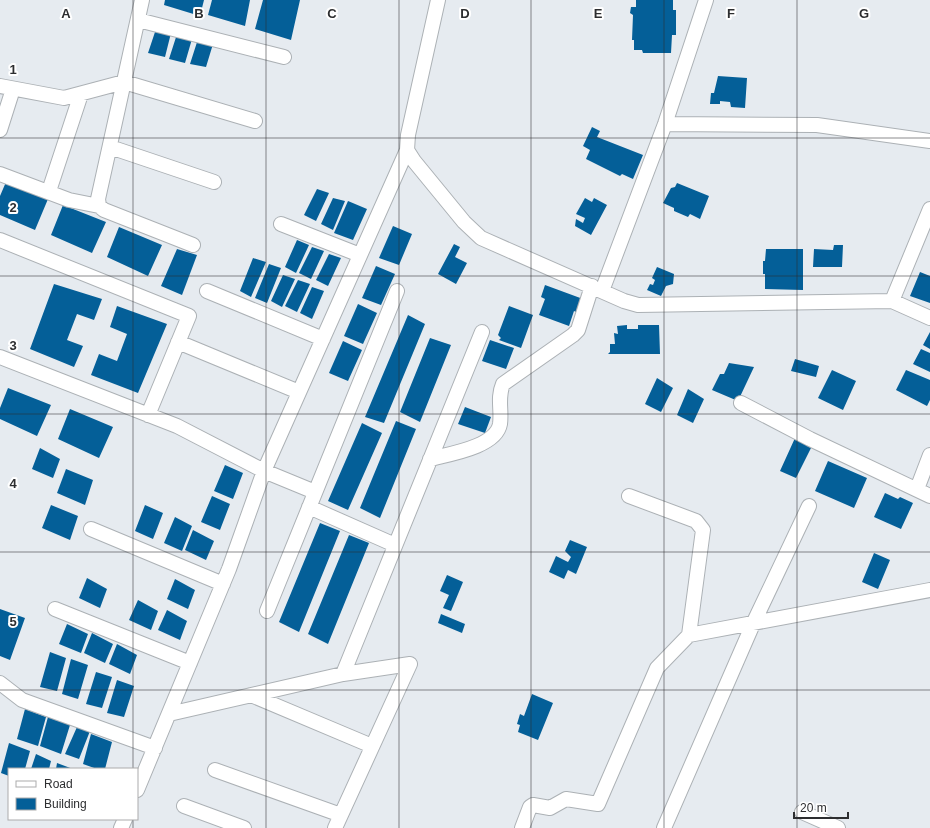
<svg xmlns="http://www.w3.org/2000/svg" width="930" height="828" viewBox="0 0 930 828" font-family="Arial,sans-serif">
  <rect width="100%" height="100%" fill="#e6ebf0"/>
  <path fill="#045f98" d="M165 0H204L200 16 164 5Z
    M212 0H250L245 26 208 15Z
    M263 0H300L291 40 255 29Z
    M636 0H673V10H676V35H672L671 53H643L642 50H634V40H632L633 15 630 13 631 7H636Z
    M156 29 171 33 165 57 148 53Z
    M177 34 192 39 185 63 169 59Z
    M198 39 213 44 206 67 190 64Z
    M718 76 747 78 745 108 731 107 730 102 720 101V104H710L711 93H714Z
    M592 127 600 131 597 137 643 155 633 179 622 174 620 176 586 159 590 150 583 146Z
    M6 182 48 199 35 230 0 215V196Z
    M677 183 709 196 700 219 690 214 688 217 674 211V208L663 203 671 188 675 187Z
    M317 189 329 193 316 221 304 215Z
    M333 198 345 201 333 230 321 224Z
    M585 198 592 202 594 198 607 205 591 235 575 226 576 219 583 223 585 218 576 214Z
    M348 201 367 209 353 240 334 233Z
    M63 205 106 222 92 253 51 235Z
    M393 226 412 234 399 265 379 258Z
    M119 227 162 245 148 276 107 257Z
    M297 240 309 245 296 273 285 267Z
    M454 244 460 247 455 257 467 263 456 284 438 274Z
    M834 245H843L842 267H813L814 249 833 250Z
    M312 247 324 251 311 279 299 273Z
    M177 249 197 255 182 295 161 286Z
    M766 249H803V290L765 289V274H763V261H765Z
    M329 254 341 258 328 286 316 280Z
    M253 258 266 262 251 297 240 291Z
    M269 264 281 268 267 303 255 298Z
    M376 266 395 274 381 305 362 298Z
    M657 267 674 274 673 284 666 286 661 296 647 290 650 284 653 285 655 280 652 278Z
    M920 272 930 276V303L910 296Z
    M283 275 295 279 282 307 271 301Z
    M298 280 310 284 297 312 285 306Z
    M54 284 102 299 94 320 77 314 67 340 83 346 74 367 30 349Z
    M545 285 583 299 578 313 574 311 569 326 539 315 545 299 541 297Z
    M312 287 324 291 312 319 300 313Z
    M358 304 377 313 363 344 344 336Z
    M117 306 167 324 138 393 91 375 99 354 117 361 127 334 110 327Z
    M509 306 533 315 521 348 499 340 501 338 498 335Z
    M408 315 425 324 384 423 365 417Z
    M627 325V329H638V325H659L660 354H608L610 352V344H615L614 333 618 334 617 326Z
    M930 332V349L923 345Z
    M430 338 451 345 420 422 400 412Z
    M490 340 514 348 506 369 482 361Z
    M343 341 362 350 348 381 329 373Z
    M921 349 930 353V372L913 364Z
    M795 359 819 366 816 377 791 371Z
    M729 363 754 367 738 401 712 390 720 374H724Z
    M832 370 856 381 843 410 818 398Z
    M906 370 930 380V400L927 406 896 390Z
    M657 378 673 388 661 412 645 404Z
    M8 388 51 405 37 436 0 419V408Z
    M688 389 704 399 693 423 677 415Z
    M465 407 491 417 485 433 458 424Z
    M70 409 113 427 99 458 58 439Z
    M396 421 416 429 380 518 360 508Z
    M362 423 382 433 348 510 328 501Z
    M795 438 811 448 796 478 780 471Z
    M40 448 60 459 53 478 32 469Z
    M828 461 867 478 854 508 815 491Z
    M225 465 243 473 233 499 214 491Z
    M66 469 93 480 85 505 57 493Z
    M885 493 898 499 900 497 913 503 901 529 874 517Z
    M212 496 230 504 220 530 201 522Z
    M51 505 78 516 70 540 42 528Z
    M145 505 163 513 153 539 135 531Z
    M175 517 192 526 182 551 164 543Z
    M320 523 340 531 299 632 279 622Z
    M193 530 214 541 206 560 185 550Z
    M349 535 369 543 328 644 308 634Z
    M570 540 587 547 576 574 568 570 564 579 549 572 556 556 568 562 571 557 565 551Z
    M874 553 890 560 878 589 862 582Z
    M447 575 463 582 451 611 443 608 449 595 440 591Z
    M87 578 107 589 100 608 79 598Z
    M175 579 195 590 188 609 167 599Z
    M138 600 158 611 151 630 129 620Z
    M0 609 25 618 10 660 0 656Z
    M167 610 187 621 180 640 158 630Z
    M441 614 465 624 462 633 438 623Z
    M67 624 88 634 81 653 59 644Z
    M92 633 113 644 105 663 84 653Z
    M117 644 137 655 130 674 109 664Z
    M50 652 66 658 57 691 40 687Z
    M71 659 88 665 78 699 62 694Z
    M96 672 112 677 102 708 86 704Z
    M117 680 134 686 124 717 107 713Z
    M532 694 553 703 538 740 518 732 520 725 517 724 520 714 524 716Z
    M25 709 46 717 38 746 17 739Z
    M48 717 70 725 61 754 40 746Z
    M77 727 90 731 79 759 65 754Z
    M91 734 112 742 105 769H97L83 764Z
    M9 743 30 751 25 769H9V776L1 773Z
    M36 754 51 761 49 769H31Z
    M57 763 73 769H56Z"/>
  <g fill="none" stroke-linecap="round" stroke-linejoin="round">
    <g stroke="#acb1b5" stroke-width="16">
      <path id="minor" d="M142 0 98 199 99 206 104 210 193 245
        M438 0 408 135 407 150 414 161 464 222 481 238 624 301 638 305 892 301
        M138 20 284 57
        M0 86 64 98 124 82 255 121
        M665 124 817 125 930 141
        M0 130 13 89
        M110 147 214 182
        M0 174 69 200 99 206
        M49 191 81 94
        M930 209 892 301 930 318
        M281 224 360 255
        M0 240 189 316 148 415
        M207 291 323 339
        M602 291 665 124 706 0
        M178 342 299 392
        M0 357 177 426 264 471 315 492
        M741 403 810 439 930 496
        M430 459C449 454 496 447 500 424 502 410 497 398 503 384L573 335 578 330 592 286
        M917 489 930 455
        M629 496 696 521 703 530 689 635
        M309 507 395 545
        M91 529 223 584
        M55 609 190 663
        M267 611 397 291
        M0 683 22 700 155 748
        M251 695 372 746
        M169 714 343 674 482 332
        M215 770 341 815
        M137 790 229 569 264 471 407 150
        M184 806 244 828
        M802 812 838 828
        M121 828 125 819
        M335 828 410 664 343 674
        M522 828 530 807 533 805 550 808 566 799 598 804 657 668 689 635 930 590
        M664 828 753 624 809 506"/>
    </g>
    <use href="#minor" stroke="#fff" stroke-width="14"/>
  </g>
  <path fill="none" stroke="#2d2e30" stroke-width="1" stroke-opacity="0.55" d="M133 0V769M266 0V828M399 0V828M531 0V828M664 0V828M797 0V828M0 138H930M0 276H930M0 414H930M0 552H930M0 690H930M133 819V828"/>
  <g font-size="13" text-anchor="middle" font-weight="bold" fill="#2d2e30" stroke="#fff" stroke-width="4" stroke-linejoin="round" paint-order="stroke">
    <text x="66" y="18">A</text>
    <text x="199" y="18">B</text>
    <text x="332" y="18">C</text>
    <text x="465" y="18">D</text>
    <text x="598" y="18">E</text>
    <text x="731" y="18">F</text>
    <text x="864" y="18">G</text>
    <text x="13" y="74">1</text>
    <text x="13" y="212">2</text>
    <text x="13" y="350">3</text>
    <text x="13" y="488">4</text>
    <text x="13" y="626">5</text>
  </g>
  <rect x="8" y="768" width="130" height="52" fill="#ffffff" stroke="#ababac"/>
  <rect x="16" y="781" width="20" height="6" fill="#ffffff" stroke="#ababac"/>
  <text x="44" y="788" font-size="12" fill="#2d2e30">Road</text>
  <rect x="16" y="798" width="20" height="12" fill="#045f98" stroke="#ababac"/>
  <text x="44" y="808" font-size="12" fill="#2d2e30">Building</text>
  <path d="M794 812v6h54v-6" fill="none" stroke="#2d2e30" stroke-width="2"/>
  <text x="800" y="812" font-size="12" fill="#2d2e30" stroke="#ffffff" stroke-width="3" paint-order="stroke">20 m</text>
</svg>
